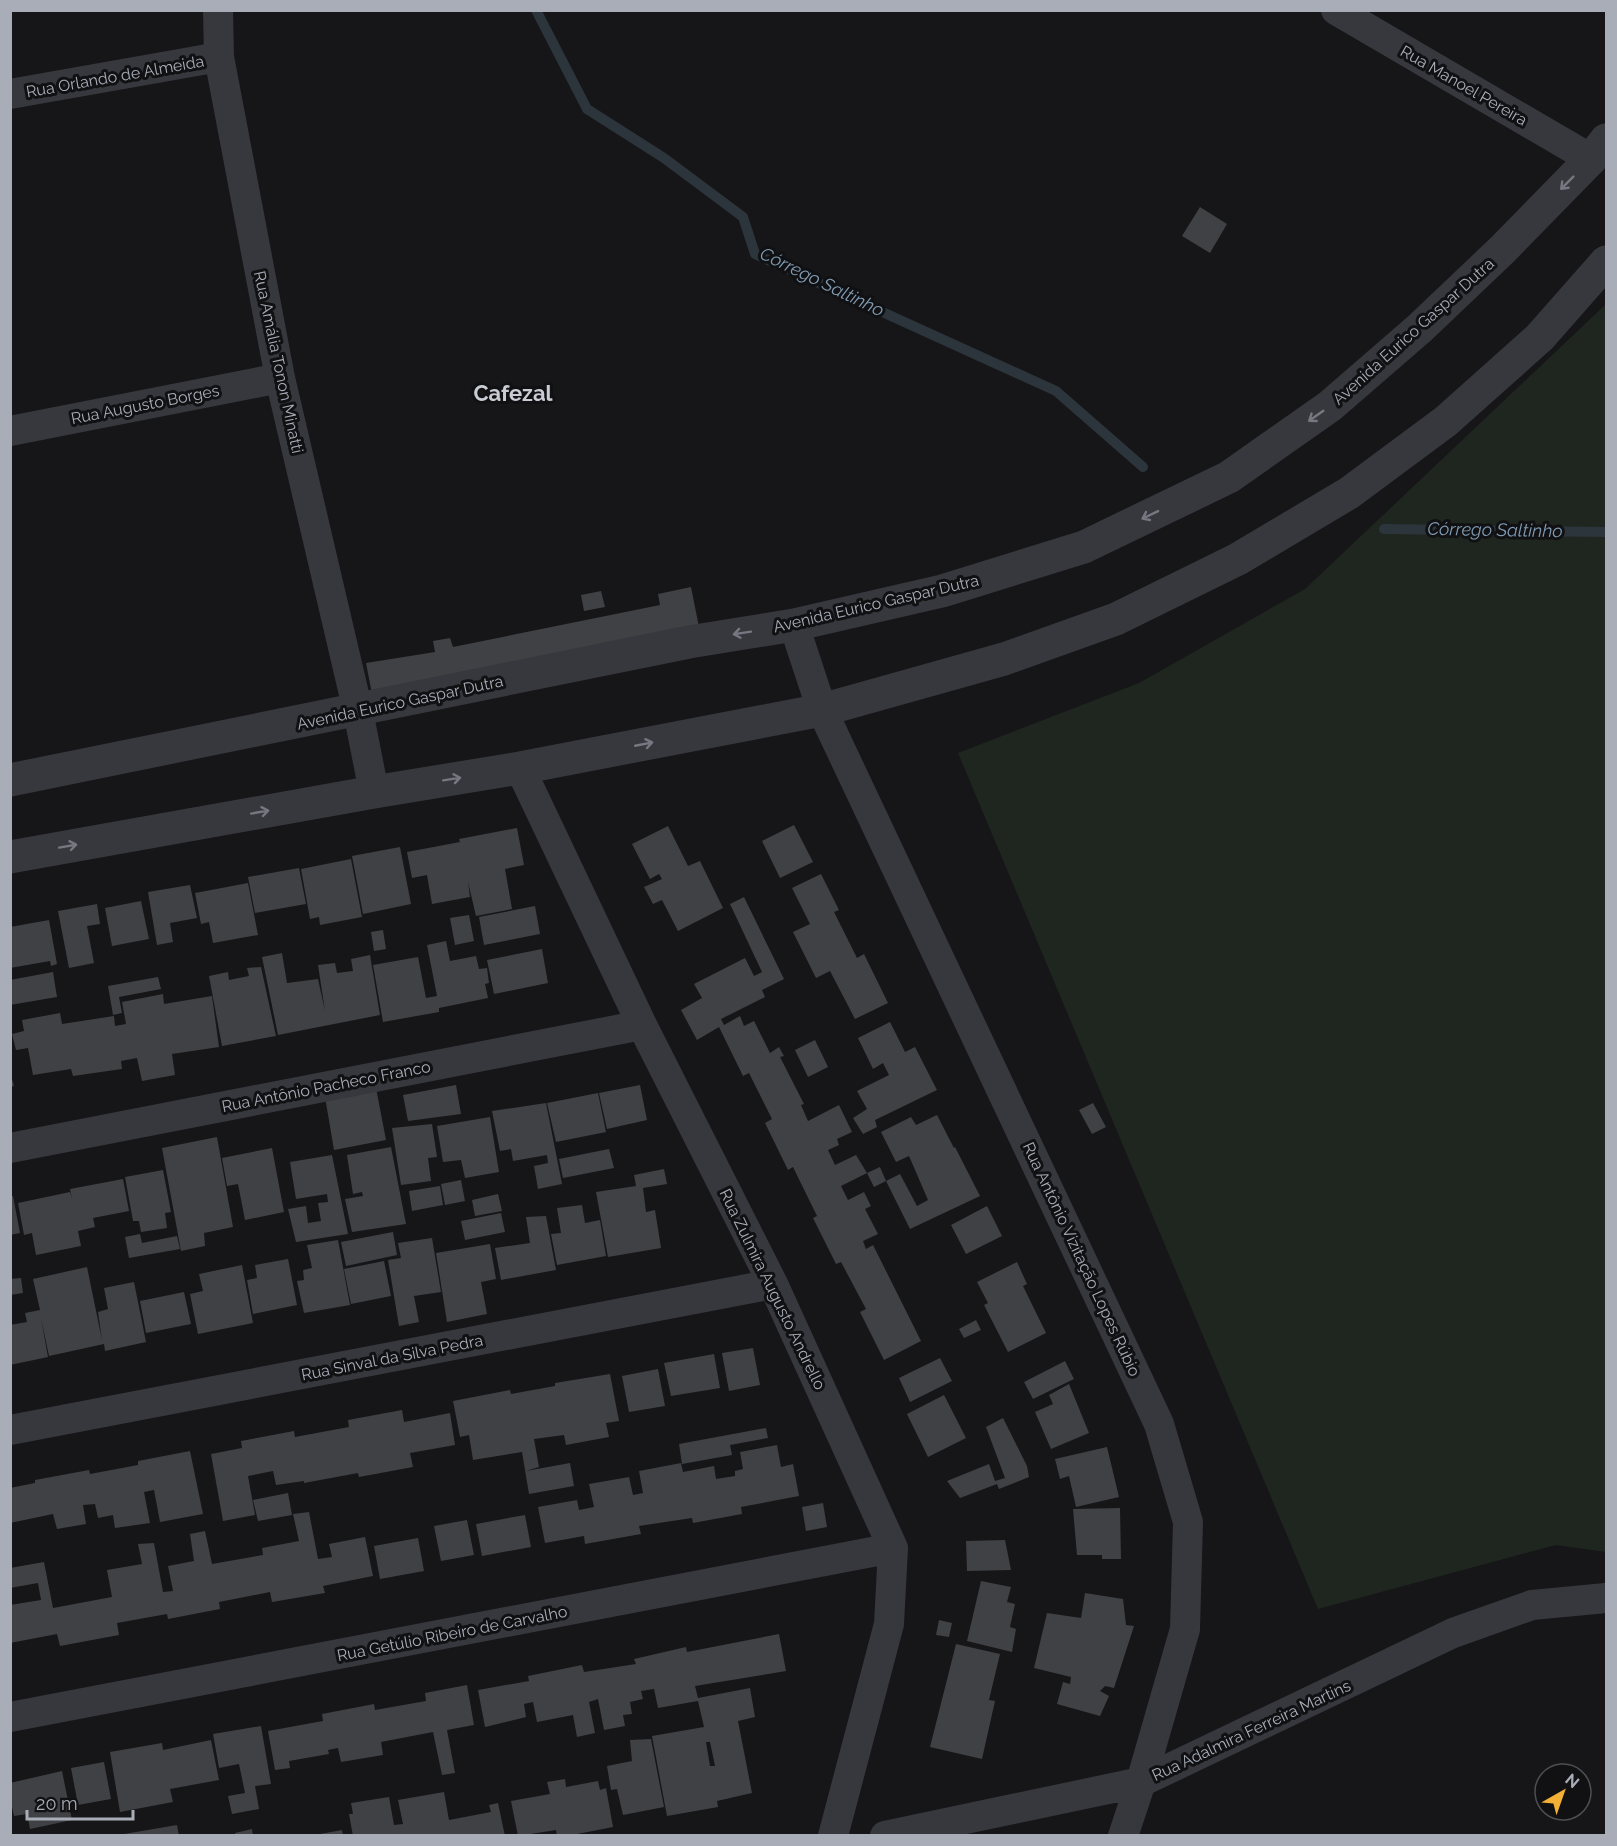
<svg xmlns="http://www.w3.org/2000/svg" width="1617" height="1846" viewBox="0 0 1617 1846" font-family="Raleway,sans-serif">
  <rect width="100%" height="100%" fill="#161618"/>
  <path fill="#1e261f" d="M1606 304V1552L1556 1545 1318 1609 958 753 1139 683 1305 589Z"/>
  <g fill="none" stroke-linecap="round" stroke-linejoin="round">
    <path stroke="#2c353c" stroke-width="10" d="M536 10 587 109 664 158 743 217 755 254 1056 391 1143 467
      M1384 529 1606 532"/>
  </g>
  <path fill="#404145" fill-rule="evenodd" d="M1200 207 1227 224 1210 253 1182 236Z
    M691 587 699 627 372 694 366 663 435 652 433 641 450 638 453 647 660 605 658 594Z
    M601 591 605 607 584 611 581 595Z
    M794 825 813 862 780 878 762 841Z
    M668 826 688 866 700 861 723 908 678 931 662 900 653 904 644 887 662 879 659 874 650 879 632 844Z
    M517 828 524 865 505 869 512 909 476 916 468 882 470 897 432 904 427 875 412 878 407 852 460 842 459 839Z
    M400 847 411 904 363 914 352 856Z
    M351 859 362 917 320 925 319 917 310 919 301 869Z
    M299 868 306 904 255 913 248 877Z
    M821 874 839 910 834 912 857 958 864 954 888 1003 855 1019 830 971 816 978 793 932 810 924 792 888Z
    M248 883 258 935 213 943 209 922 201 924 195 893Z
    M190 885 197 918 170 923 173 942 157 945 148 892Z
    M744 897 784 979 762 990 765 997 721 1019 724 1025 740 1016 744 1026 754 1021 770 1053 779 1047 784 1056 780 1057 804 1104 801 1105 808 1121 839 1105 852 1132 837 1139 839 1145 828 1150 835 1165 856 1155 867 1173 880 1167 886 1181 874 1187 867 1173 841 1186 848 1200 864 1192 871 1206 865 1209 878 1234 863 1241 866 1249 873 1245 921 1341 884 1360 860 1312 866 1309 841 1262 836 1264 813 1218 817 1216 793 1167 788 1170 765 1123 772 1119 749 1073 743 1076 719 1027 697 1040 681 1010 702 998 694 984 745 958 754 976 762 972 730 904Z
    M141 901 149 939 112 946 105 908Z
    M97 904 100 924 87 926 94 963 69 968 58 911Z
    M535 906 540 934 484 945 479 917Z
    M469 915 474 941 455 945 450 918Z
    M49 920 57 964 51 966 50 961 10 968V927Z
    M383 930 386 949 374 951 371 932Z
    M446 941 450 961 476 956 479 969 487 968 489 983 485 984 488 998 439 1008V1012L383 1022 373 965 418 957 426 998 437 996 427 945Z
    M542 949 548 983 494 994 487 960Z
    M282 953 287 983 318 979 325 1011 318 965 335 963 337 973 353 971 351 959 370 955 380 1015 278 1035 262 957Z
    M261 967 276 1036 222 1046 209 976 228 972 229 980 249 976 247 968Z
    M53 972 57 997 10 1005V980Z
    M158 977 161 989 119 997 122 1013 113 1015 108 986Z
    M163 994 164 1004 212 996 219 1047 172 1054 175 1075 142 1081 137 1058 121 1061 122 1069 73 1076 71 1069 33 1075 28 1048 16 1050 12 1034 24 1031 22 1020 60 1013 62 1024 114 1016 115 1026 126 1024 122 1002Z
    M890 1022 905 1052 915 1047 937 1090 875 1120 877 1127 863 1134 853 1118 867 1109 857 1091 889 1075 883 1063 873 1069 858 1038Z
    M815 1040 828 1067 808 1077 795 1050Z
    M10 1072 14 1086 10 1087Z
    M456 1085 461 1114 408 1121 403 1095Z
    M640 1085 647 1120 607 1129 599 1093Z
    M376 1088 386 1140 334 1150 325 1097Z
    M598 1093 606 1132 556 1142 547 1103Z
    M546 1103 562 1184 538 1189 534 1166 548 1163 547 1155 513 1161 511 1149 500 1151 492 1111Z
    M1093 1103 1106 1127 1092 1134 1079 1110Z
    M937 1115 954 1148 955 1147 980 1196 910 1229 886 1181 900 1174 917 1206 928 1200 909 1156 896 1162 881 1132 911 1117 916 1125Z
    M490 1117 499 1172 465 1178 461 1160 443 1162 437 1126Z
    M432 1124 437 1157 428 1158 431 1181 401 1185 392 1128Z
    M217 1137 233 1227 204 1233 205 1246 181 1251 162 1148Z
    M391 1147 406 1224 352 1232 345 1199 363 1196 362 1192 353 1194 347 1155Z
    M272 1148 284 1212 245 1220 238 1184 227 1186 222 1158Z
    M609 1149 614 1168 563 1178 559 1159Z
    M332 1155 348 1234 296 1242 288 1209 306 1206 308 1223 321 1221 318 1203 328 1202 327 1194 296 1199 290 1162Z
    M664 1169 667 1184 643 1188 646 1212 655 1210 661 1248 608 1257 596 1192 636 1186 634 1175Z
    M163 1170 171 1212 165 1213 167 1228 141 1232 139 1221H133L125 1177Z
    M123 1179 129 1211 93 1218 95 1227 78 1231 81 1246 36 1255 32 1233 24 1235 18 1203 70 1192 72 1199 70 1189Z
    M461 1180 465 1201 445 1205 441 1184Z
    M440 1186 443 1205 412 1211 409 1191Z
    M498 1194 502 1211 475 1216 472 1200Z
    M10 1196H13L20 1233 10 1235Z
    M582 1205 585 1223 600 1220 606 1256 557 1265 551 1234 561 1233 557 1208Z
    M987 1206 1002 1236 966 1254 951 1225Z
    M501 1213 505 1232 465 1240 461 1221Z
    M546 1216 556 1270 501 1280 495 1248 530 1243 526 1217Z
    M393 1232 397 1255 346 1266 341 1242Z
    M140 1234 142 1243 177 1236 180 1249 129 1258 125 1237Z
    M432 1238 441 1292 414 1296 419 1322 399 1326 388 1260 401 1258 398 1243Z
    M338 1240 350 1305 304 1313 297 1281 304 1280 303 1270 312 1268 307 1245Z
    M490 1244 496 1279 481 1282 487 1314 447 1322 436 1253Z
    M288 1259 297 1305 253 1314 247 1280 257 1278 255 1265Z
    M384 1261 391 1296 351 1304 344 1269Z
    M1017 1262 1027 1284 1023 1286 1046 1333 1008 1352 984 1305 988 1303 977 1282Z
    M242 1265 253 1323 198 1334 190 1294 203 1291 199 1274Z
    M87 1267 102 1340 98 1312 108 1309 104 1288 134 1282 146 1342 105 1351 104 1344 49 1356 41 1318 48 1357 10 1365V1325L27 1322 25 1313 40 1310 33 1279Z
    M21 1278 23 1293 10 1295V1279Z
    M184 1292 191 1324 146 1333 140 1301Z
    M976 1320 981 1330 964 1338 959 1329Z
    M753 1348 760 1385 729 1391 722 1353Z
    M714 1354 720 1388 671 1396 664 1363Z
    M940 1358 952 1381 910 1402 899 1378Z
    M1065 1361 1074 1379 1033 1399 1024 1382Z
    M658 1369 665 1406 629 1412 622 1376Z
    M610 1374 619 1421 606 1423 609 1437 566 1445 564 1435 534 1439 539 1467 526 1471 570 1463 574 1486 529 1494 522 1452 473 1460 469 1435 460 1437 453 1401 510 1390 511 1394 555 1386V1383Z
    M1069 1384 1089 1433 1051 1449 1035 1412 1053 1404 1049 1395Z
    M944 1395 966 1438 928 1457 907 1414Z
    M402 1410 404 1422 450 1413 455 1445 410 1453 413 1467 359 1477 358 1473 304 1483V1481L276 1485 273 1471 248 1476 255 1515 223 1521 211 1454 242 1448 241 1441 294 1431 295 1437 349 1427 348 1420Z
    M1003 1418 1027 1466 1029 1477 999 1489 997 1484 960 1498 947 1481 989 1464 995 1481 1005 1478 986 1427Z
    M766 1428 768 1438 730 1445 732 1455 682 1464 679 1444Z
    M777 1445 781 1467 793 1464 799 1496 741 1507 742 1514 693 1523 692 1518 639 1526 641 1534 585 1544 584 1536 545 1543 538 1507 577 1500 579 1510 594 1507 589 1484 629 1477 633 1495 643 1493 639 1471 681 1463 683 1472 714 1466 716 1479 735 1476V1471L743 1469 740 1452Z
    M1107 1447 1119 1497 1076 1507 1069 1476 1060 1479 1055 1459Z
    M190 1451 203 1514 160 1522 154 1490 144 1492 150 1523 115 1528 113 1515 98 1518 95 1504 83 1505 86 1524 57 1529 53 1514 10 1523V1488L35 1483V1480L89 1470 90 1474 138 1465V1461Z
    M288 1493 292 1515 258 1521 253 1500Z
    M823 1503 827 1527 806 1531 802 1507Z
    M1120 1508 1121 1559H1102V1555H1077L1073 1509Z
    M309 1512 318 1559 332 1557 329 1544 365 1537 373 1576 323 1586 325 1593 272 1602 270 1592 219 1602 220 1609 168 1619 167 1614 117 1623 119 1635 60 1646 57 1634 10 1643V1605L41 1600 38 1583 10 1588V1568L44 1562 53 1608 112 1597 107 1570 142 1564 138 1544 154 1543 163 1592 173 1591 168 1566 194 1561 190 1534 205 1531 212 1564 263 1555 262 1548 299 1541 293 1514Z
    M525 1515 531 1547 482 1556 476 1524Z
    M467 1520 474 1555 441 1561 434 1526Z
    M418 1538 424 1571 380 1579 374 1546Z
    M1005 1540 1011 1570 967 1571 966 1541Z
    M981 1581 1011 1587 1007 1602 1015 1604 1010 1627 1016 1629 1012 1652 967 1641Z
    M1085 1593 1123 1599 1126 1625 1134 1626 1114 1688 1105 1686 1100 1691 1109 1696 1100 1716 1057 1704 1063 1682 1070 1684 1071 1677 1034 1668 1047 1613 1081 1618Z
    M939 1620 952 1623 949 1637 936 1635Z
    M779 1634 786 1671 695 1686 698 1698 750 1688 755 1717 738 1721 752 1793 717 1801 718 1807 667 1816 652 1736 704 1727 698 1701 658 1708 654 1689 641 1691 643 1699 630 1702 632 1714 623 1715 625 1726 604 1730 598 1699 589 1702 595 1733 577 1737 573 1715 537 1722 533 1702 524 1704 526 1717 485 1727 478 1690 529 1681 528 1676 582 1665 584 1672 636 1664 634 1659 686 1647 687 1652ZM706 1742H710L715 1766H710Z
    M956 1644 1000 1654 989 1700 995 1701 982 1759 930 1747Z
    M467 1685 474 1725 447 1730 455 1773 442 1775 433 1732 381 1742 383 1755 341 1762 338 1748 328 1750 329 1754 289 1761 290 1768 275 1770 268 1731 323 1721 322 1714 374 1704 375 1710 426 1701 425 1693Z
    M261 1726 271 1784 255 1786 259 1809 232 1814 228 1796 245 1793 239 1764 219 1768 213 1734Z
    M651 1739 664 1807 623 1815 617 1789 611 1790 607 1766 632 1761 630 1740Z
    M211 1740 219 1780 170 1789 173 1802 120 1812 110 1752 162 1743 163 1750Z
    M104 1762 111 1799 78 1805 71 1768Z
    M62 1771 72 1820 30 1829 27 1814 14 1816 10 1798V1783Z
    M565 1779 566 1787 598 1781 600 1790 606 1788 613 1827 567 1836H557L556 1830 518 1836 511 1801 550 1794 547 1782Z
    M444 1792 449 1820 491 1812 489 1805 498 1803 505 1836H353L349 1814H353L351 1803 389 1797 394 1825 403 1824 398 1800Z
    M177 1825 179 1836H124V1834Z
    M252 1829 253 1836H236L235 1833Z
    M342 1830 343 1836H320V1834Z"/>
  <g fill="none" stroke-linecap="round" stroke-linejoin="round">
    <path stroke="#37383d" stroke-width="30" d="M218 10 219 57 280 378 358 711 374 792
      M1336 10 1591 159
      M10 94 219 57
      M10 431 280 378
      M794 625 822 710 1159 1424 1188 1522 1185 1629 1141 1782 1123 1836
      M520 768 642 1025 773 1284 893 1548 889 1624 833 1836
      M10 1148 642 1025
      M10 1430 773 1284
      M10 1717 893 1548
      M885 1836 1141 1782 1453 1633 1532 1605 1606 1598"/>
    <path stroke="#37383d" stroke-width="33" d="M10 780 689 642 794 625 942 591 1084 547 1229 477 1330 406 1420 328 1503 249 1591 159 1606 140
      M10 857 374 792 520 768 822 710 1004 659 1116 619 1238 559 1349 493 1446 421 1540 337 1606 262"/>
  </g>
  <defs><path id="oneway-shaft" d="M-6 0H5M1.5-3L5.5 0L1.5 3" fill="none" stroke-width="1.6" stroke-linecap="round" stroke-linejoin="round" transform="scale(1.5)"/></defs>
  <g stroke="#757881">
    <use href="#oneway-shaft" transform="translate(1567 183) rotate(135)"/>
    <use href="#oneway-shaft" transform="translate(1316 416) rotate(145)"/>
    <use href="#oneway-shaft" transform="translate(1150 515) rotate(154)"/>
    <use href="#oneway-shaft" transform="translate(742 633) rotate(171)"/>
    <use href="#oneway-shaft" transform="translate(644 744) rotate(-11)"/>
    <use href="#oneway-shaft" transform="translate(452 779) rotate(-9)"/>
    <use href="#oneway-shaft" transform="translate(260 812) rotate(-10)"/>
    <use href="#oneway-shaft" transform="translate(68 846) rotate(-10)"/>
  </g>
  <g text-anchor="middle" stroke-width="6" stroke-linejoin="round" paint-order="stroke">
    <g font-size="16" fill="#a8adb8" stroke="#111113">
      <text transform="translate(115 76) rotate(-10)" y="6">Rua Orlando de Almeida</text>
      <text transform="translate(1464 85) rotate(30)" y="6">Rua Manoel Pereira</text>
      <text transform="translate(1413 331) rotate(-42)" y="6">Avenida Eurico Gaspar Dutra</text>
      <text transform="translate(279 362) rotate(78)" y="6">Rua Amália Tonon Minatti</text>
      <text transform="translate(145 404) rotate(-11)" y="6">Rua Augusto Borges</text>
      <text transform="translate(876 603) rotate(-13)" y="6">Avenida Eurico Gaspar Dutra</text>
      <text transform="translate(400 702) rotate(-12)" y="6">Avenida Eurico Gaspar Dutra</text>
      <text transform="translate(326 1086) rotate(-11)" y="6">Rua Antônio Pacheco Franco</text>
      <text transform="translate(1082 1259) rotate(65)" y="6">Rua Antônio Vizitação Lopes Rúbio</text>
      <text transform="translate(773 1289) rotate(64)" y="6">Rua Zulmira Augusto Andrello</text>
      <text transform="translate(392 1357) rotate(-11)" y="6">Rua Sinval da Silva Pedra</text>
      <text transform="translate(452 1633) rotate(-11)" y="6">Rua Getúlio Ribeiro de Carvalho</text>
      <text transform="translate(1251 1730) rotate(-25)" y="6">Rua Adalmira Ferreira Martins</text>
    </g>
    <g font-size="18" font-style="italic" fill="#7f9bb3" stroke="#111113">
      <text transform="translate(822 282) rotate(26)" y="6">Córrego Saltinho</text>
      <text transform="translate(1495 530) rotate(1)" y="6">Córrego Saltinho</text>
    </g>
    <g font-size="22" font-weight="bold" fill="#c9ccd4" stroke="#111113">
      <text x="513" y="401">Cafezal</text>
    </g>
  </g>
  <rect width="1617" height="1846" fill="none" stroke="#a8adb8" stroke-width="24"/>
  <g transform="translate(1563 1792) rotate(40)"><circle r="28" fill="#111113" stroke="#4d4f55" stroke-width="1.5"/>
  <path d="M0-4.5L10 22L0 15L-10 22Z" fill="#f2b134"/>
  <text y="-9" font-size="16" font-weight="bold" text-anchor="middle" fill="#a8adb8">N</text>
  </g>
  <path d="M27 1810v9h106v-9" fill="none" stroke="#a8adb8" stroke-width="3"/>
  <text x="36" y="1810" font-size="18" fill="#a8adb8" stroke="#111113" stroke-width="4.5" paint-order="stroke">20 m</text>
</svg>
